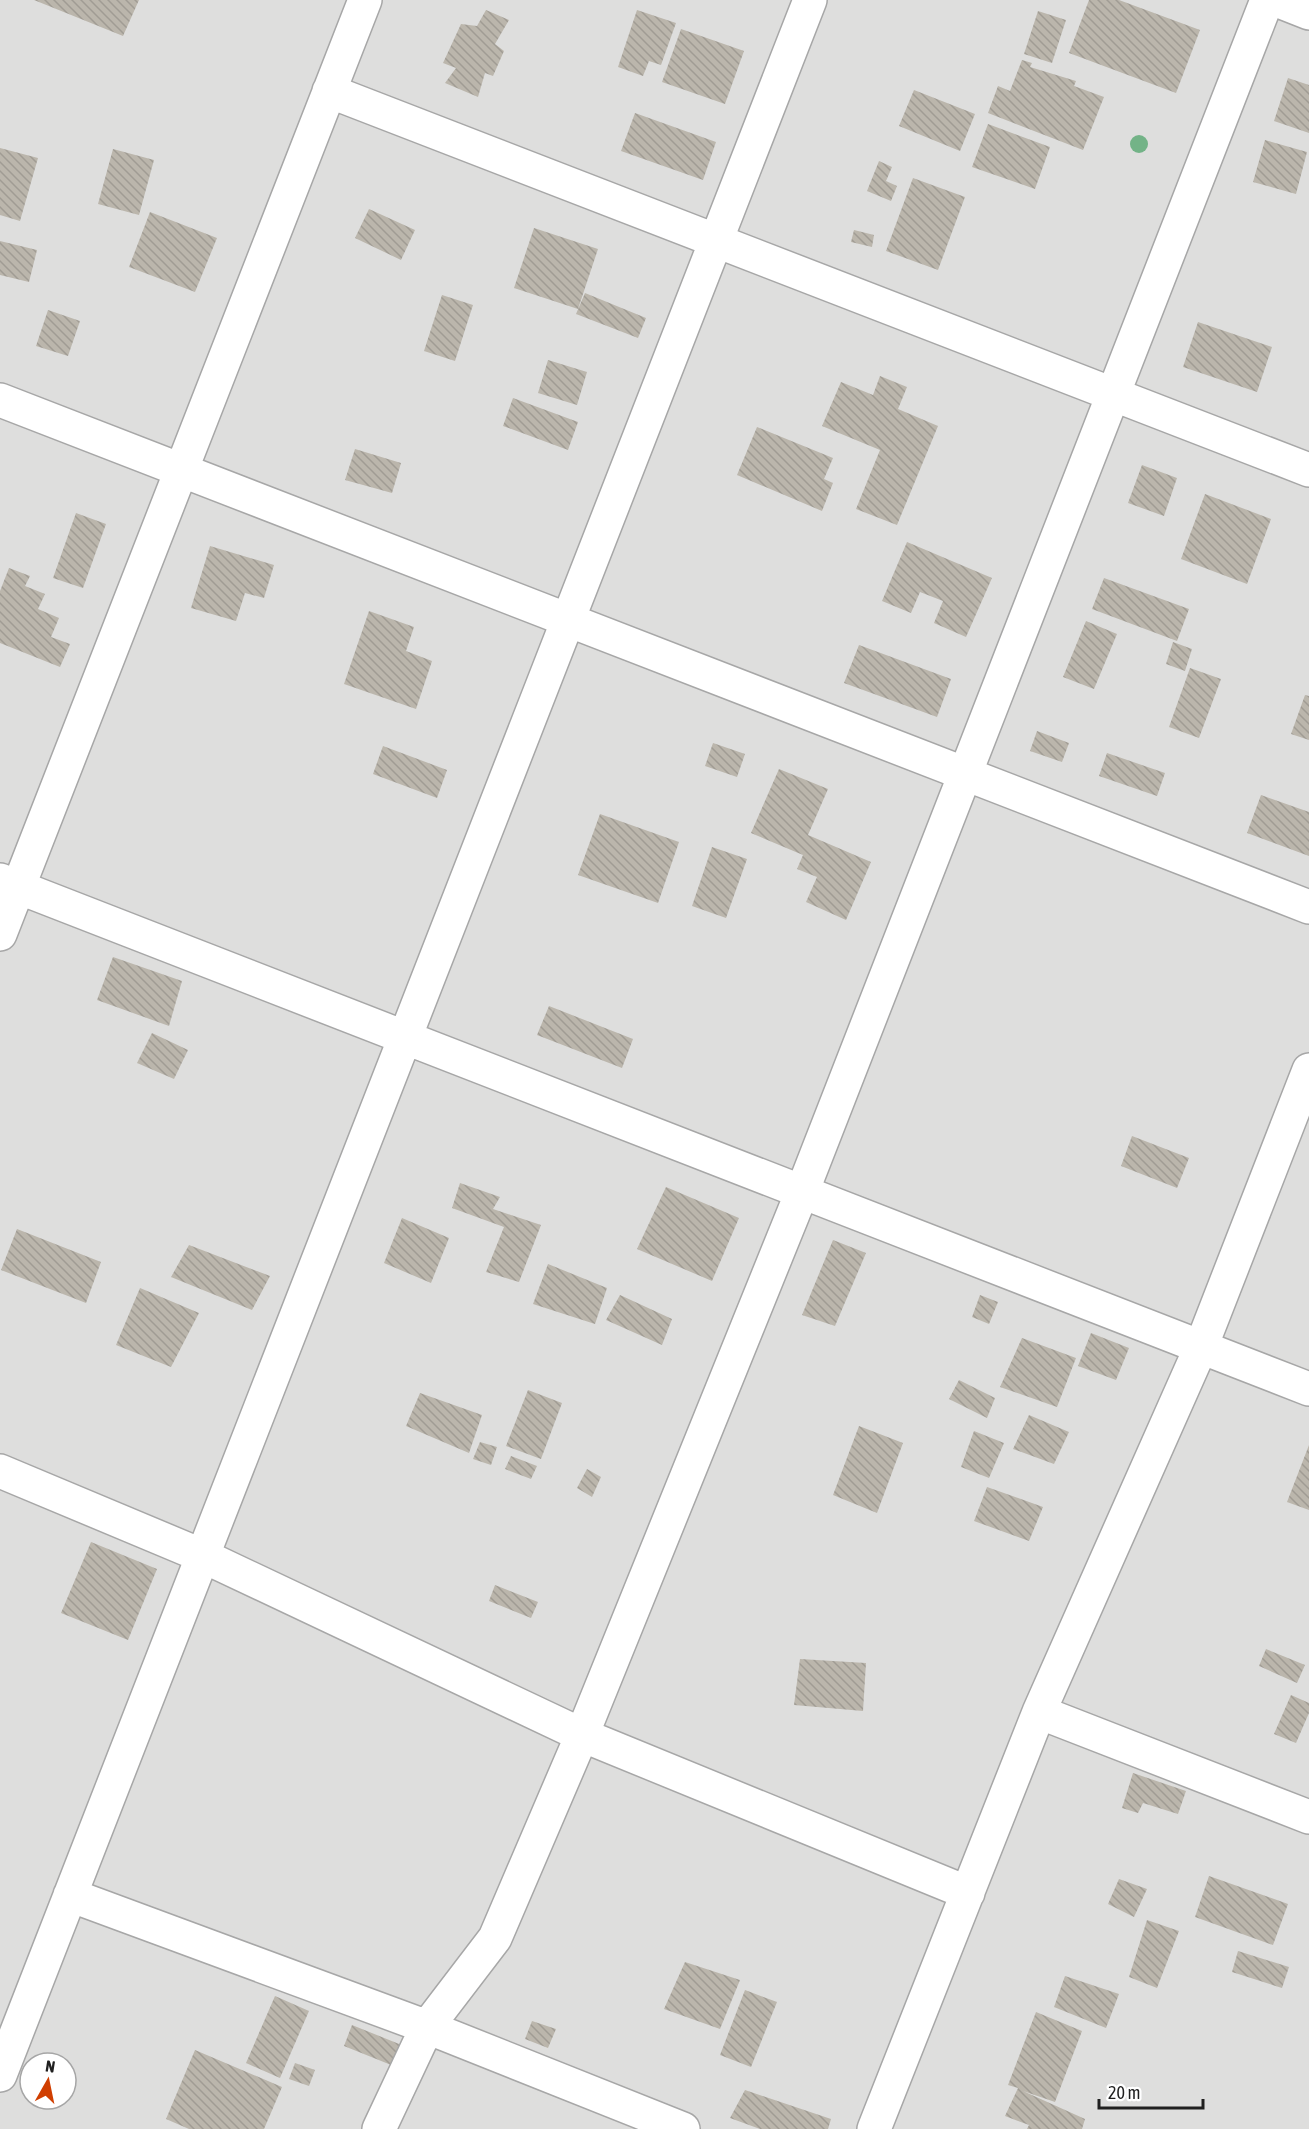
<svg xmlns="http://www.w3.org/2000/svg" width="1309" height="2129" viewBox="0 0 1309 2129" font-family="'Asap Condensed',sans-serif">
  <defs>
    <pattern id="building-back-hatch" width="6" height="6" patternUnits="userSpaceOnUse" patternTransform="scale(1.5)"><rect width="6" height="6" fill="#bbb6ac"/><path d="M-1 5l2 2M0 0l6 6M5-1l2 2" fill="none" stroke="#a09c94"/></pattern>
  </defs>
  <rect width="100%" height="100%" fill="#f1f0e7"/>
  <path fill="#dededd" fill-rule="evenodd" d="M0 0H1309V2129H0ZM30 2063H66V2099H30Z"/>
  <path fill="url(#building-back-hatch)" d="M34 0H139L123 36Z
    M1089 0H1119L1200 30 1176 93 1069 53Z
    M486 10 509 20 495 44 504 51 493 76 485 73 478 97 445 83 456 68 443 63 461 24 477 26Z
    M637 10 676 23 661 65 649 61 643 76 618 67Z
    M1038 11 1066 20 1052 63 1024 54Z
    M681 29 744 51 725 104 662 82Z
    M1022 60 1032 63 1030 67 1076 81 1074 86 1104 97 1083 150 988 113 998 86 1010 91Z
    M1288 78 1309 85V133L1274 121Z
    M914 90 975 114 960 151 899 126Z
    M635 113 716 142 703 180 621 151Z
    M988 124 1050 147 1035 189 972 167Z
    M1265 140 1307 152 1296 194 1253 182Z
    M0 148 38 158 20 221 0 215Z
    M113 149 154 160 139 215 98 204Z
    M879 161 892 167 886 181 897 186 891 201 867 191Z
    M913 178 965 197 938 270 886 251Z
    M369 209 415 230 401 260 355 238Z
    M150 212 217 238 195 292 129 267Z
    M534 228 598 249 578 309 514 288Z
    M854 230 874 235 872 247 851 242Z
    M0 241 37 250 29 282 0 275Z
    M585 293 646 318 638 338 576 314Z
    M442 295 473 305 455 361 424 351Z
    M48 310 80 321 68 356 36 346Z
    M1198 322 1272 347 1257 392 1183 367Z
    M548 360 587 372 577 405 538 393Z
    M880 376 907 387 898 409 938 426 897 525 856 509 880 450 822 426 841 382 873 395Z
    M513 398 578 422 568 450 503 426Z
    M757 427 833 458 824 479 833 483 822 511 737 475Z
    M355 449 401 463 392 493 345 480Z
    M1142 465 1177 478 1164 516 1128 503Z
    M1205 494 1271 519 1247 584 1181 559Z
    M76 513 106 524 83 588 53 578Z
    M907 542 992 578 966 637 934 623 943 601 920 592 911 613 882 601Z
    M210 546 274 565 264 598 245 593 236 621 191 608Z
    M9 568 30 576 25 586 45 594 38 609 59 618 51 637 70 644 60 667 0 643V591Z
    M1104 578 1189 609 1177 641 1092 609Z
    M369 611 414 627 406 651 432 661 416 709 344 684Z
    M1086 621 1117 634 1094 689 1063 677Z
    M1173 642 1192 649 1185 671 1166 664Z
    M859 645 951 679 937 717 844 683Z
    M1190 668 1221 679 1199 738 1169 727Z
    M1305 695 1309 696V740L1291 734Z
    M1037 731 1069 743 1062 762 1030 751Z
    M713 743 745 754 737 777 705 766Z
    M383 746 447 770 437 798 373 774Z
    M1107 753 1165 773 1157 796 1099 776Z
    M779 769 828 789 808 835 871 862 846 920 806 902 817 877 797 869 803 855 751 833Z
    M1261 795 1309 812V856L1247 833Z
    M600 814 679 842 658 903 578 875Z
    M712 847 747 859 726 918 692 906Z
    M113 957 182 981 169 1026 97 1000Z
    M549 1006 633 1039 622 1068 537 1035Z
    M152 1033 188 1050 174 1079 137 1063Z
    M1132 1136 1189 1158 1177 1188 1121 1166Z
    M460 1183 500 1197 493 1209 541 1225 519 1282 486 1272 504 1227 452 1208Z
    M666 1187 739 1218 712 1281 637 1249Z
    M402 1218 449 1238 431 1283 384 1263Z
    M17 1229 101 1262 86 1303 1 1270Z
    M833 1240 866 1253 835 1326 802 1315Z
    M189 1245 270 1276 252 1310 171 1277Z
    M548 1264 607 1288 595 1324 533 1304Z
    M140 1288 199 1313 171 1367 116 1345Z
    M620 1295 672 1319 662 1345 606 1320Z
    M980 1295 998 1302 989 1324 972 1317Z
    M1091 1333 1129 1348 1116 1380 1078 1366Z
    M1022 1338 1076 1358 1057 1407 1000 1387Z
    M959 1380 995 1398 987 1418 949 1399Z
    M528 1390 562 1403 541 1459 506 1446Z
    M420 1393 482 1415 469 1453 406 1426Z
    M1029 1415 1069 1432 1054 1464 1013 1449Z
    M859 1426 903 1443 877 1513 833 1495Z
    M974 1431 1004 1443 989 1478 961 1467Z
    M480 1442 497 1447 491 1465 473 1459Z
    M1309 1445V1510L1287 1502Z
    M511 1456 537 1466 531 1479 505 1469Z
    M587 1469 601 1477 592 1497 577 1488Z
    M987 1487 1043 1507 1029 1541 974 1521Z
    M91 1542 157 1569 128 1640 61 1613Z
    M495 1585 538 1602 531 1618 489 1601Z
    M1266 1649 1305 1665 1297 1683 1259 1666Z
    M800 1659 866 1663 863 1711 794 1705Z
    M1291 1695 1309 1703V1713L1296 1743 1274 1734Z
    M1133 1773 1186 1791 1178 1814 1143 1803 1138 1813 1122 1808Z
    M1209 1876 1288 1904 1273 1945 1195 1917Z
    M1119 1879 1147 1889 1134 1917 1108 1904Z
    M1147 1920 1179 1931 1157 1988 1129 1977Z
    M1238 1951 1289 1967 1282 1988 1232 1972Z
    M685 1962 740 1980 720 2029 664 2009Z
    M1065 1976 1119 1994 1106 2028 1054 2007Z
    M745 1990 777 2002 751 2067 720 2055Z
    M275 1996 309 2011 280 2078 246 2063Z
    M1036 2012 1082 2031 1055 2102 1023 2091 1085 2119 1082 2129H1027L1029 2125 1005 2116 1018 2088 1008 2085Z
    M532 2021 556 2029 548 2048 525 2039Z
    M352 2025 414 2050 406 2071 344 2046Z
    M195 2050 282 2087 264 2129H189L166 2119Z
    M295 2063 315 2070 309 2086 289 2079Z
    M745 2090 831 2119 828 2129H760L730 2118Z"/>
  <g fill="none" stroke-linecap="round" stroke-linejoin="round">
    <g stroke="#a7a7a7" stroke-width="36">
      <path id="minor" d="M1276 0 1309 13
        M329 91 1309 470
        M0 400 1309 907
        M0 880 1309 1389
        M0 934 365 0
        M0 1471 203 1556 582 1735 968 1893
        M1039 1712 1309 1817
        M70 1895 427 2027 683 2129
        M0 2075 810 0
        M379 2129 427 2027 495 1938 582 1735 802 1192 1267 0
        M874 2129 1039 1712 1201 1347 1309 1070"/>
    </g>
    <use href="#minor" stroke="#fff" stroke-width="33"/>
  </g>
  <circle fill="#73b387" cx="1139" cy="144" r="9"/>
  <g transform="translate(48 2081) rotate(9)"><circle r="28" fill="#ffffff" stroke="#a6a6a6" stroke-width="1.5"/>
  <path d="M0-4.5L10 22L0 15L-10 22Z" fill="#d03e00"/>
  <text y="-9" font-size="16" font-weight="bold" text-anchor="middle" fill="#202020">N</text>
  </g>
  <path d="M1099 2099v9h104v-9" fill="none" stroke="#202020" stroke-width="3"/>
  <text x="1108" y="2099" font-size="18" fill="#202020" stroke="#ffffff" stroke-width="4.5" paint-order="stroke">20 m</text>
</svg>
